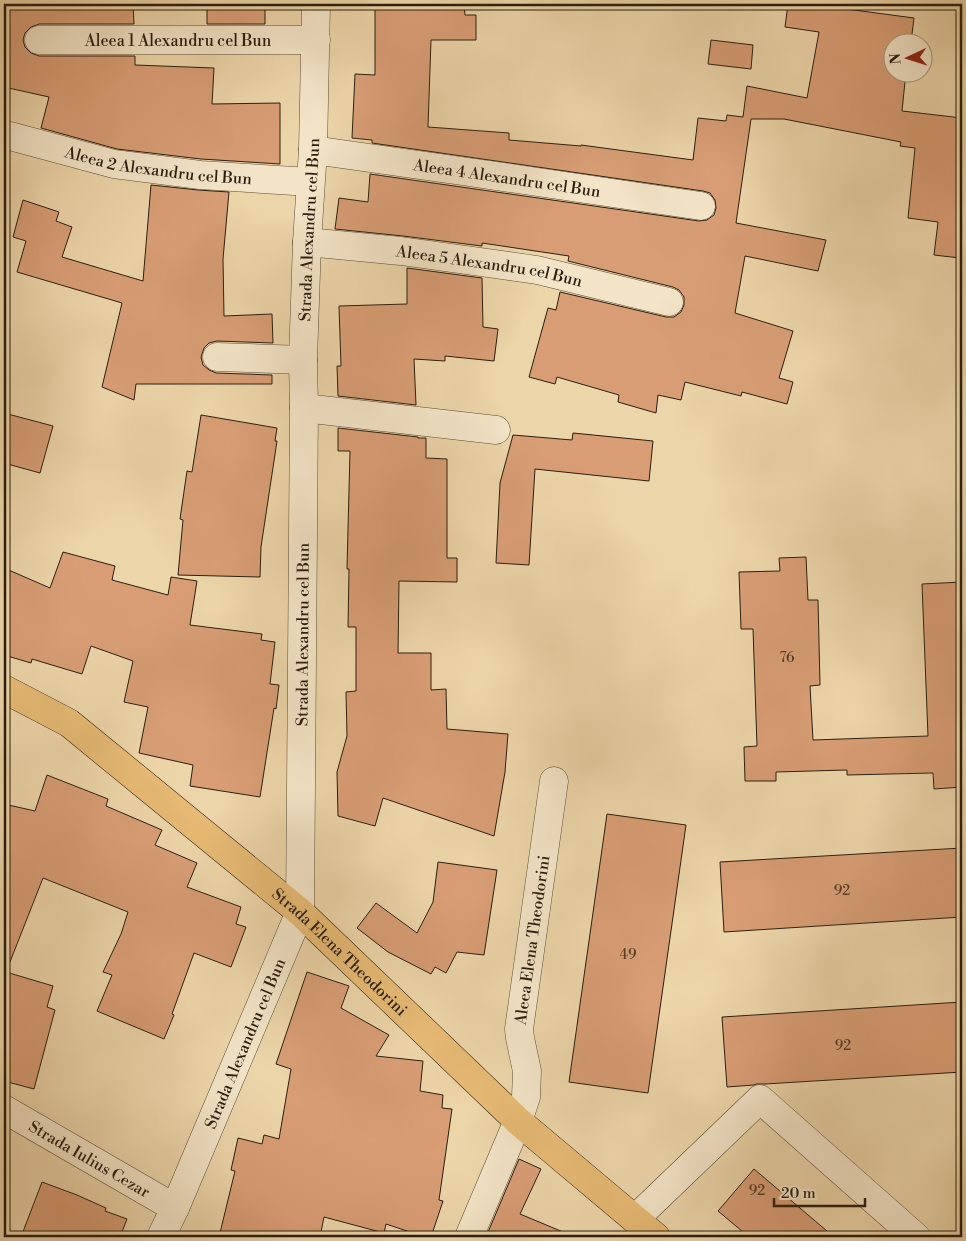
<svg xmlns="http://www.w3.org/2000/svg" width="966" height="1241" viewBox="0 0 966 1241" font-family="'Libre Bodoni',serif">
  <rect width="100%" height="100%" fill="#ecd5a9"/>
  <filter id="stains"><feTurbulence type="fractalNoise" baseFrequency=".004" numOctaves="4"/><feColorMatrix values="0 0 0 0 .2 0 0 0 0 .09 0 0 0 0 .02 0 0 0 .5 -.17"/></filter>
  <radialGradient id="worn" r=".72"><stop offset=".6" stop-color="#630" stop-opacity="0"/><stop offset="1" stop-color="#630" stop-opacity=".3"/></radialGradient>
  <path fill="#d89d75" stroke="#2a1e0f" d="M4 4H133L134 24H39L31 27 25 33 23 40 25 47 31 53 39 56H135V65L214 68 212 104 280 103V164L201 159 117 149 41 128 49 97 4 87Z
    M375 4H464L465 15H476V40H431L428 127 509 133V140L581 146V145L693 160 698 118 726 121 727 115 743 117 747 86 807 98 819 32 785 27 788 4H809L914 18 911 42H894V72H906L902 111 962 118V245L960 258 934 255 938 222 908 218 915 148 900 146 901 142 784 119H751L736 223 826 240 818 271 745 256 735 313 793 331 779 378 793 382 787 404 742 392 741 396 685 382 681 400 658 395 656 413 618 402 619 395 557 377 555 384 529 377 548 308 556 310 560 292 666 317H674L681 312 684 305V297L679 290 673 287 568 261 569 256 482 243V246L403 236 335 229 339 198 368 202 370 174 699 221 707 220 714 215 716 208 715 200 710 193 703 191 372 143V140L352 138 355 74 375 75Z
    M207 8 265 9V24H207Z
    M711 40 753 45 751 69 708 64Z
    M151 185 198 190 229 192 223 259 224 316 272 314 273 343 217 341 209 343 204 348 201 357 203 365 209 370 216 373 272 375V384H136L134 400 102 387 122 303 17 272 26 241 13 237 23 200 59 212 56 221 72 227 62 257 143 281Z
    M407 268 482 278 483 327 498 329 494 361 445 356V361L414 359 416 405 338 396 337 366H341L339 306 407 304Z
    M4 413 53 426 40 473 4 463Z
    M201 415 277 428 275 441H277L261 547 260 577 178 575 183 520 180 519 187 471 192 472Z
    M338 428 418 437V438H426V458L447 459V558H457V582L399 581 398 653H431V690L446 689 447 729 508 734 505 772 494 836 383 798 375 826 338 816 337 772 347 736 346 692 356 691V627H348L349 569H347L350 451H338Z
    M573 433 653 441 649 481 535 469 529 565 496 563 500 483 513 435 572 440Z
    M63 552 115 566 112 580 168 595 171 577 197 581 190 625 262 634 261 640 275 642 270 684 279 685 276 709 274 708 260 797 190 786 193 765 139 753 148 707 124 702 133 661 91 646 82 674 32 659 31 663 4 655V568L50 588Z
    M806 557 808 600H818L820 685 810 686 813 740 928 736 922 584 962 582V787L934 789 933 773 847 775V770L776 772V781H745L744 747 757 746 753 629H741L739 572 780 571 779 558Z
    M47 775 108 799 106 806 162 830 155 845 197 863 187 887 241 907 236 924 246 927 231 967 194 953 172 1014 174 1015 164 1039 97 1011 112 975 103 972 121 934 128 912 43 878 6 972 53 986 47 1007 55 1010 34 1089 4 1081V804L35 811Z
    M607 814 686 825 648 1093 569 1082Z
    M962 848V917L724 932 720 862Z
    M438 862 497 870 484 955 457 952 446 973 435 967 431 974 388 952 357 928 376 903 417 933 433 902Z
    M307 972 349 986 341 1008 389 1035 376 1056 423 1061 420 1091 443 1095 442 1108 452 1109 439 1200 443 1201 431 1237H425L386 1224 384 1233 324 1217 320 1237H219L235 1171 231 1170 238 1138 262 1144 264 1135 279 1139 291 1069 276 1064Z
    M962 1002V1072L765 1084H756L754 1085 727 1087 722 1017Z
    M519 1159 541 1169 520 1214 575 1237H486Z
    M754 1169 834 1237H749L718 1211Z
    M42 1182 77 1195 106 1208 105 1211 127 1219 120 1237H21Z"/>
  <g fill="none" stroke-linecap="round" stroke-linejoin="round">
    <g stroke="#5a4c36" stroke-width="29">
      <g id="minor">
        <path id="s1" d="M39 40H316"/>
        <path id="s2" d="M10 136 114 164 200 175 310 182"/>
        <path id="s3" d="M313 150 469 172 701 206"/>
        <path id="s4" d="M307 242 401 251 537 270 669 302"/>
        <path d="M217 357 303 360"/>
        <path d="M304 408 496 430"/>
        <path id="s5" d="M4 1109 175 1208"/>
        <path d="M635 1219 760 1099 916 1237"/>
        <path id="s6" d="M161 1237 175 1208 300 912 304 408 303 360 307 242 313 150 316 4"/>
        <path id="s7" d="M469 1237 518 1121 526 1097 527 1071 520 1038 519 1029 554 781"/>
      </g>
    </g>
    <g stroke="#2a1e0f" stroke-width="29">
      <g id="major">
        <path id="s8" d="M4 689 69 723 300 912 518 1121 656 1237"/>
      </g>
    </g>
    <use href="#minor" stroke="#f3e4c7" stroke-width="28"/>
    <use href="#major" stroke="#e6ba74" stroke-width="28"/>
  </g>
  <g text-anchor="middle" stroke-width="4" stroke-linejoin="round" paint-order="stroke">
    <g font-size="14" fill="#563e28">
      <text x="787" y="662">76</text>
      <text x="842" y="895">92</text>
      <text x="628" y="959">49</text>
      <text x="843" y="1050">92</text>
      <text x="757" y="1195">92</text>
    </g>
    <g font-size="16" fill="#2a1e0f" stroke="#f3e4c7">
      <text dy="6" stroke="none"><textPath href="#s1" startOffset="139">Aleea 1 Alexandru cel Bun</textPath></text>
      <text dy="6" stroke="none"><textPath href="#s2" startOffset="152">Aleea 2 Alexandru cel Bun</textPath></text>
      <text dy="6" stroke="none"><textPath href="#s3" startOffset="196">Aleea 4 Alexandru cel Bun</textPath></text>
      <text dy="6" stroke="none"><textPath href="#s6" startOffset="1036">Strada Alexandru cel Bun</textPath></text>
      <text dy="6" stroke="none"><textPath href="#s4" startOffset="184">Aleea 5 Alexandru cel Bun</textPath></text>
      <text dy="6" stroke="none"><textPath href="#s6" startOffset="631">Strada Alexandru cel Bun</textPath></text>
      <text dy="6" stroke="none"><textPath href="#s7" startOffset="310">Aleea Elena Theodorini</textPath></text>
      <text dy="6" stroke="none"><textPath href="#s8" startOffset="428">Strada Elena Theodorini</textPath></text>
      <text dy="6" stroke="none"><textPath href="#s6" startOffset="211">Strada Alexandru cel Bun</textPath></text>
      <text dy="6" stroke="none"><textPath href="#s5" startOffset="99">Strada Iulius Cezar</textPath></text>
    </g>
  </g>
  <rect width="966" height="1241" fill="none" stroke="#ecd5a9" stroke-width="20"/>
  <rect x="5" y="5" width="956" height="1231" fill="none" stroke="#2a1e0f" stroke-width="2.5"/>
  <rect x="10" y="10" width="946" height="1221" fill="none" stroke="#2a1e0f"/>
  <g transform="translate(908 58) rotate(266)"><circle r="24" fill="#f3e4c7" stroke="#a3957d"/>
  <path d="M0-4L9 19L0 12L-9 19Z" fill="#8f2418"/>
  <text y="-8" font-size="14" font-weight="bold" text-anchor="middle" fill="#2a1e0f">N</text>
  </g>
  <path d="M774 1198v8h91v-8" fill="none" stroke="#2a1e0f" stroke-width="2.5"/>
  <text x="781" y="1198" font-size="15" fill="#2a1e0f" stroke="#f3e4c7" stroke-width="4" paint-order="stroke">20 m</text>
  <rect width="100%" height="100%" filter="url(#stains)"/>
  <rect width="100%" height="100%" fill="url(#worn)"/>
</svg>
